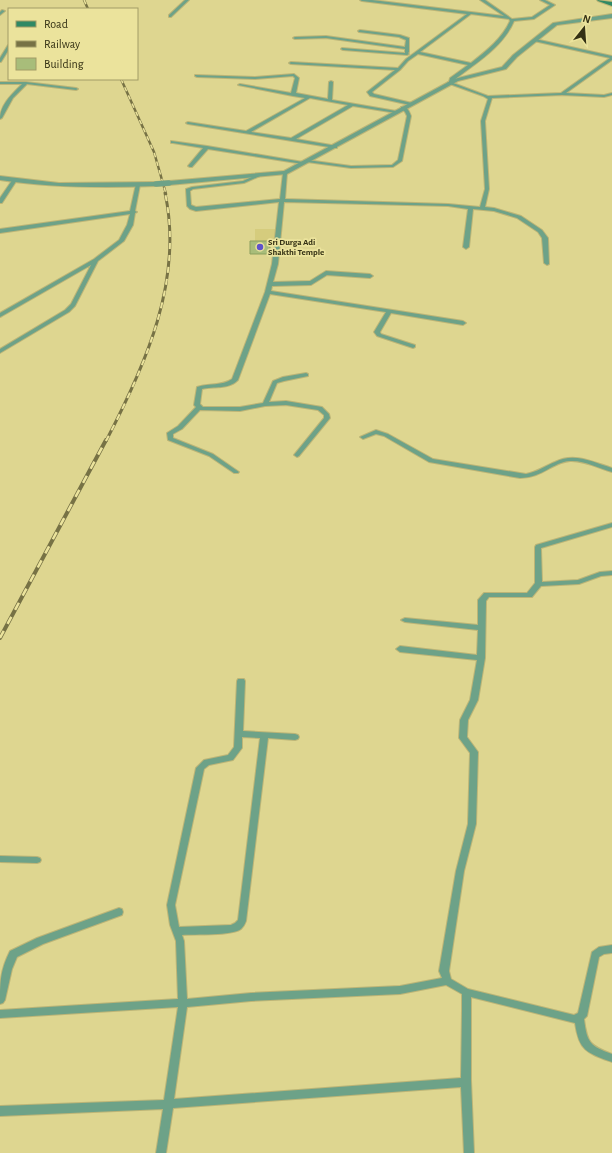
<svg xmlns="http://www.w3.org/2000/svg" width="612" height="1153" viewBox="0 0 612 1153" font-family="'Alegreya Sans',sans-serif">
  <rect width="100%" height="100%" fill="#ded690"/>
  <path fill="#d5cc7d" d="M255 229H276V241H255Z"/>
  <path fill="#a8bd7a" stroke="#8b9f5f" d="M250 241H270V254H250Z"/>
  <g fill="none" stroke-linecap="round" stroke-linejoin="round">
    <g stroke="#bcb577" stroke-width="2">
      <path id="minor" d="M185 0H189L171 17H169V15Z
        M360 0H372L504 16 480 0H485L512 19 532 17 550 5 540 0H545L555 5 534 19 514 21C503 47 476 63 454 80L453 83 488 96 561 93 610 58 534 41 533 40 535 39 612 56V60L566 93 604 95 612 93V95L604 97 562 95 492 98 485 121 489 189 485 207 494 208 521 216 542 230 548 238 549 264 547 265 544 263 542 238 538 232 517 218 494 211 473 209 469 247 466 249 463 247 468 209 448 206 284 202 278 264 273 282 310 281 326 271 370 274 373 276 370 278 327 275 311 285 272 286 271 291 463 321 466 323 463 325 391 313 380 332 381 334 415 345V347L413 348 377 336 374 332 386 312 270 294 238 380C228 390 214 386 202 389L200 404 203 407H240L263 403 273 381 283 377 306 373 308 374V376L284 381 277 383 269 402 286 401 322 407 329 414 330 418 299 456 297 457 294 455 324 418V415L318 410 286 405 265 406 240 411 200 410 182 429 173 434V438L213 454 239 472 238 473H234L209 456 168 440 167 433 178 426 196 407 194 405 197 387C209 383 222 386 232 379L265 292 272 264 279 202 196 211 190 209 187 206 186 189 192 187 243 181 258 174 260 175V176L244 183 193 189 190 191 191 205 196 207 280 199 283 173 285 172 287 173 285 199 448 204 480 207 485 189 481 121 488 99 483 96 447 83 449 82 450 78 468 65 418 54 408 61 400 70 372 92 374 94 412 103V104L410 105 370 96 367 92 395 70 291 64 289 63 291 62 398 68 406 59 467 14 362 1ZM471 14 509 19 510 21C502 39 486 51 471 63L420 52Z
        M2 10 5 11 0 15V12Z
        M360 30 400 35 409 38V52L408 53 409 54 407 55 343 50 341 49 342 48 405 53V49L326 38 295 39 293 38 295 37 326 36 405 47 406 40 399 37 359 32 358 31Z
        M8 45H9V49L1 62H0V58Z
        M294 74 299 78 296 93 328 99 329 82 331 81 333 82 332 100 396 111 398 112 396 113 353 106 296 139 337 146V148H335L188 124 186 123 188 122 246 131 305 98 293 96 238 85 240 84 291 93 295 78 293 76 255 79 197 77 195 76V75L255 77ZM310 98 348 105 291 138 251 132Z
        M0 82H26L76 88 78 89 76 90 27 84 13 98 2 118 0 119C0 105 12 94 22 84H0Z
        M401 107C407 106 409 111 411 116L402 161 393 167 351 168 307 162 305 161 307 160 351 166 392 165 398 160 407 116 405 112 401 108Z
        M171 141 207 146 303 162 305 163 303 164 208 149 192 167H190L188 166 203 148 173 143H171Z
        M13 179 17 180 2 203H0V198Z
        M136 184 140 185 135 211 137 212 135 213 133 225 124 241 98 261 75 306 69 312 0 353V349L65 310 71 304 91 265 2 316 0 317V313L94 259 119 240 127 225 130 214 0 233V229L130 211Z
        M376 430 388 434 433 459 526 474C537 472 545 466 555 462 574 452 593 462 612 468V472C598 468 584 460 570 461 553 462 542 478 520 478L429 462 384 436 376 434 363 439 360 437Z
        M612 523V527L541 548 542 582 578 580 600 572 612 571V575L601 576 579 584 541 586 532 597H489L486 601 485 658 478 700 468 720 467 737 478 752 476 824 464 871 449 971 451 979 468 989 574 1015 578 1013 592 952 599 947 612 945V953L604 954 599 957 587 1016 584 1019C587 1043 590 1046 612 1054V1062C587 1053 579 1051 575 1023L471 997V1080L474 1153H464L461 1087 173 1108 166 1153H156L163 1109 0 1116V1106L164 1100 178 1007 0 1018V1010L178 999 176 941 170 925 167 905 196 768 204 760 228 755 234 747 237 681 238 679H244L245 681 243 731 295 734 298 735 299 737 298 739 295 740 268 738 246 921C245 924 243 927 241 929 232 936 195 934 182 935L184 941 187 999 251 993 400 986 442 978 439 971 456 871 468 824 470 753 459 738 460 720 470 700 477 660 400 652 396 649 400 646 477 655 478 630 405 622 401 620 405 618 478 625V600L484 593H527L535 583V547L536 545ZM242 737 260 738 238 920 235 923 231 925 179 927 175 905 204 769 209 765 233 760 242 748ZM446 985 462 994V1011L461 1078 174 1099 187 1007 251 1001 400 994Z
        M0 856 37 857 40 858 41 860 40 862 37 863 0 862Z
        M119 908 122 909 123 912 122 915 43 944 17 957 12 969 5 1000 3 1003 0 1004C0 983 0 971 10 951L37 938Z"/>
    </g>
    <g stroke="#bcb577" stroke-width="2">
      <path id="tertiary" d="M612 14V18L557 25 517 57 506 69 458 81 287 174 169 185 166 183 169 181 284 171 454 79 502 67 513 55 553 23Z
        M0 176 59 183 156 182 159 184 156 186C104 188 52 188 0 180Z"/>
    </g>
    <g stroke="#bcb577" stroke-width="2">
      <path id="secondary" d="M597 0 612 2V6L598 1Z"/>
    </g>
    <use href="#minor" fill="#6da288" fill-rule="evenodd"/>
    <use href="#tertiary" fill="#6da288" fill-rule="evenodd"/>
    <use href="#secondary" fill="#2f8964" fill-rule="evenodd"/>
    <g stroke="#777245" stroke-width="2.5">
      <path id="rail-far2" d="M84 0 88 9
        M121 79 154 152 166 194"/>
    </g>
    <g stroke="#777245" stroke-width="3">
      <path id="rail-far1" d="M106 441C145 366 184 280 165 193"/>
    </g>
    <g stroke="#777245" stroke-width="4">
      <path id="rail" d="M0 638 106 440"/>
    </g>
    <use href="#rail-far2" stroke="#ebe39c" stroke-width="1.5" stroke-dasharray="4.5" stroke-linecap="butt"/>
    <use href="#rail-far1" stroke="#ebe39c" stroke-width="2" stroke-dasharray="6" stroke-linecap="butt"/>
    <use href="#rail" stroke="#ebe39c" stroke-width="2.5" stroke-dasharray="8" stroke-linecap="butt"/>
    <g stroke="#bcb577" stroke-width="6" stroke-linecap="butt">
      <path id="tertiary-bridge" d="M156 184 169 183"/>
    </g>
    <use href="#tertiary-bridge" stroke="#6da288" stroke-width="5.5"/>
  </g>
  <circle fill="#5e53cb" stroke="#ebe39c" stroke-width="1.5" cx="260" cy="247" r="4"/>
  <g text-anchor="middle" stroke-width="3.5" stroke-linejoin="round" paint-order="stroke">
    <g font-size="9" font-weight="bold" fill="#343114" stroke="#ebe39c" text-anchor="start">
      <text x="268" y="245">Sri Durga Adi<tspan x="268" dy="10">Shakthi Temple</tspan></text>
    </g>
  </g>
  <rect x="8" y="8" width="130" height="72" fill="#ebe39c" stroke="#a29c66"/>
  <rect x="16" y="21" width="20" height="6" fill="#2f8964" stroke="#a29c66"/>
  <text x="44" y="28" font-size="12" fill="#343114">Road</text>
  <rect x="16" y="41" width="20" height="6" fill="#777245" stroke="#a29c66"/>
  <text x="44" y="48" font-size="12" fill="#343114">Railway</text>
  <rect x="16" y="58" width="20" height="12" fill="#a8bd7a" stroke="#a29c66"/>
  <text x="44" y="68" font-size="12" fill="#343114">Building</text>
  <g transform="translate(584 28) rotate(17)" stroke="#ebe39c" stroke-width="3" paint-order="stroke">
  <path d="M0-3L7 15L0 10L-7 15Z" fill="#343114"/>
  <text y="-6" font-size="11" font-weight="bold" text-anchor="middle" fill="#343114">N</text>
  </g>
</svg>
